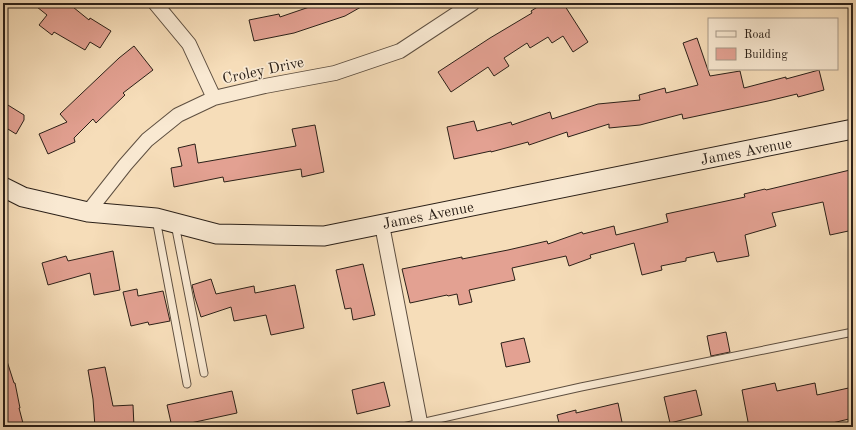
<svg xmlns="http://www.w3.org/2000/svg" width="856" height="430" viewBox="0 0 856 430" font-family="'Old Standard TT',serif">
  <rect width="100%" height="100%" fill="#f6ddb9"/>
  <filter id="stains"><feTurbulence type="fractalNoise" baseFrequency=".005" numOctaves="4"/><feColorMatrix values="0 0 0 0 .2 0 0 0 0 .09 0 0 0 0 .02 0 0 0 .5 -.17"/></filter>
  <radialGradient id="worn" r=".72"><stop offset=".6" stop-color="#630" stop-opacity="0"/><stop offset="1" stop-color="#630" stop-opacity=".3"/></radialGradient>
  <path fill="#e3a192" stroke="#2b2018" d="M32 3H68L89 20 90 18 111 31 100 48 90 42 85 50 54 32 52 35 39 25 47 15Z
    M321 3H368L345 16 294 33 254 41 249 20 279 14 280 17Z
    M544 3H563L588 42 573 52 563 36 552 43 548 37 530 48 527 43 504 58 509 66 494 76 488 67 451 92 438 72 490 38 532 13 531 11Z
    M697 38 710 76 740 71 744 88 786 77V79L819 70 824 90 798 97 797 94 768 101 683 119 682 114 640 125 609 128V124L568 137 567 132 529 145 528 142 491 152V151L454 159 447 127 474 121 477 131 511 122 512 125 550 112 552 119 598 104 640 100 639 95 665 88 666 93 698 85 683 43Z
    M134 46 153 70 123 93 125 95 96 123 93 119 74 138 75 142 48 154 39 134 67 122 60 114 119 58Z
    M3 102 24 115V120L16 134 3 126Z
    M315 125 324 172 302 177 301 169 224 182 223 177 174 187 171 168 182 166 178 148 195 144 198 163 296 146 292 129Z
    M850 170 853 182V230L830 235 823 202 772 213 776 226 745 235 749 256 717 262 714 252 686 258V261L661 266 662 270 642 275 634 243 590 255 591 258 569 266 566 256 512 268 515 280 469 290 472 302 459 305 457 294 448 296 447 295 410 303 402 269 462 257V259L508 250 547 241 548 244 582 232 583 234 614 226 616 235 668 222 666 214 745 197 744 194 765 189 766 190Z
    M113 251 120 290 94 295 90 273 48 285 42 263 66 256 68 261Z
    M363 264 375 315 353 320 351 308 345 309 336 270Z
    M211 279 216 294 254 286 255 293 295 285 304 328 271 335 266 315 234 321 231 307 201 317 195 298 192 285Z
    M137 289 138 296 163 291 170 321 149 325 148 322 131 326 123 292Z
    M726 332 730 352 711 356 707 336Z
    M524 338 530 362 506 367 501 343Z
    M6 358 14 383H15L20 408H19L24 427H3V359Z
    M105 367 113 406 133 405 134 427H95L93 399 88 370Z
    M384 382 390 406 357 414 352 390Z
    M775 383 777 391 815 383 817 395 853 387V418L824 425V427H749L742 390Z
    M696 390 702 415 670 423 664 397Z
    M232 391 237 413 172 427 167 405Z
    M618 403 623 427H560L557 415 576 410V413Z"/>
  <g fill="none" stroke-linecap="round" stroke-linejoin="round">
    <g stroke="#5e4f40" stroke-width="9">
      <path id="lane" d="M156 219 187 384
        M175 224 204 373
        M403 427 581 387 853 332"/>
    </g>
    <g stroke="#5e4f40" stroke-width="16">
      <path id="street" d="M155 3 189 44 214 98
        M88 212 125 165 147 140 178 115 214 98 265 86 335 73 400 51 473 3
        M382 225 421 427"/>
    </g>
    <g stroke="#2b2018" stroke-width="21">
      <path id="secondary" d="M3 187 23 197 88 212 156 218 217 234 324 236 853 129"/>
    </g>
    <use href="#lane" stroke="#f9e9d2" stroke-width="7"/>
    <use href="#street" stroke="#f9e9d2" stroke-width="14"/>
    <use href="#secondary" stroke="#f9e9d2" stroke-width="19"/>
  </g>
  <g text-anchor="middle" stroke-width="3.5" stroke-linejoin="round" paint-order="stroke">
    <g font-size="15" fill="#2b2018" stroke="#f9e9d2">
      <text transform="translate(263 70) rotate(-12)" y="5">Croley Drive</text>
      <text transform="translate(746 151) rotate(-11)" y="5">James Avenue</text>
      <text transform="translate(428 215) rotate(-11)" y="5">James Avenue</text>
    </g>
  </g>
  <rect width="856" height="430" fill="none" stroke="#f6ddb9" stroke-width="16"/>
  <rect x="4" y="4" width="848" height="422" fill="none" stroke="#2b2018" stroke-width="2"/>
  <rect x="8" y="8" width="840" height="414" fill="none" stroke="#2b2018"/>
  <rect x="708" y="18" width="130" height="52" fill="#f9e9d2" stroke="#a79988"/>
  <rect x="716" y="31" width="20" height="6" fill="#f9e9d2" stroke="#a79988"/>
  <text x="744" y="38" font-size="12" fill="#2b2018">Road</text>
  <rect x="716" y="48" width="20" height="12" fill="#e3a192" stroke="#a79988"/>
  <text x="744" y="58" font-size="12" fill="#2b2018">Building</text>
  <rect width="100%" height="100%" filter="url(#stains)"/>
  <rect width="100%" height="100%" fill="url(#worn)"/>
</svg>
